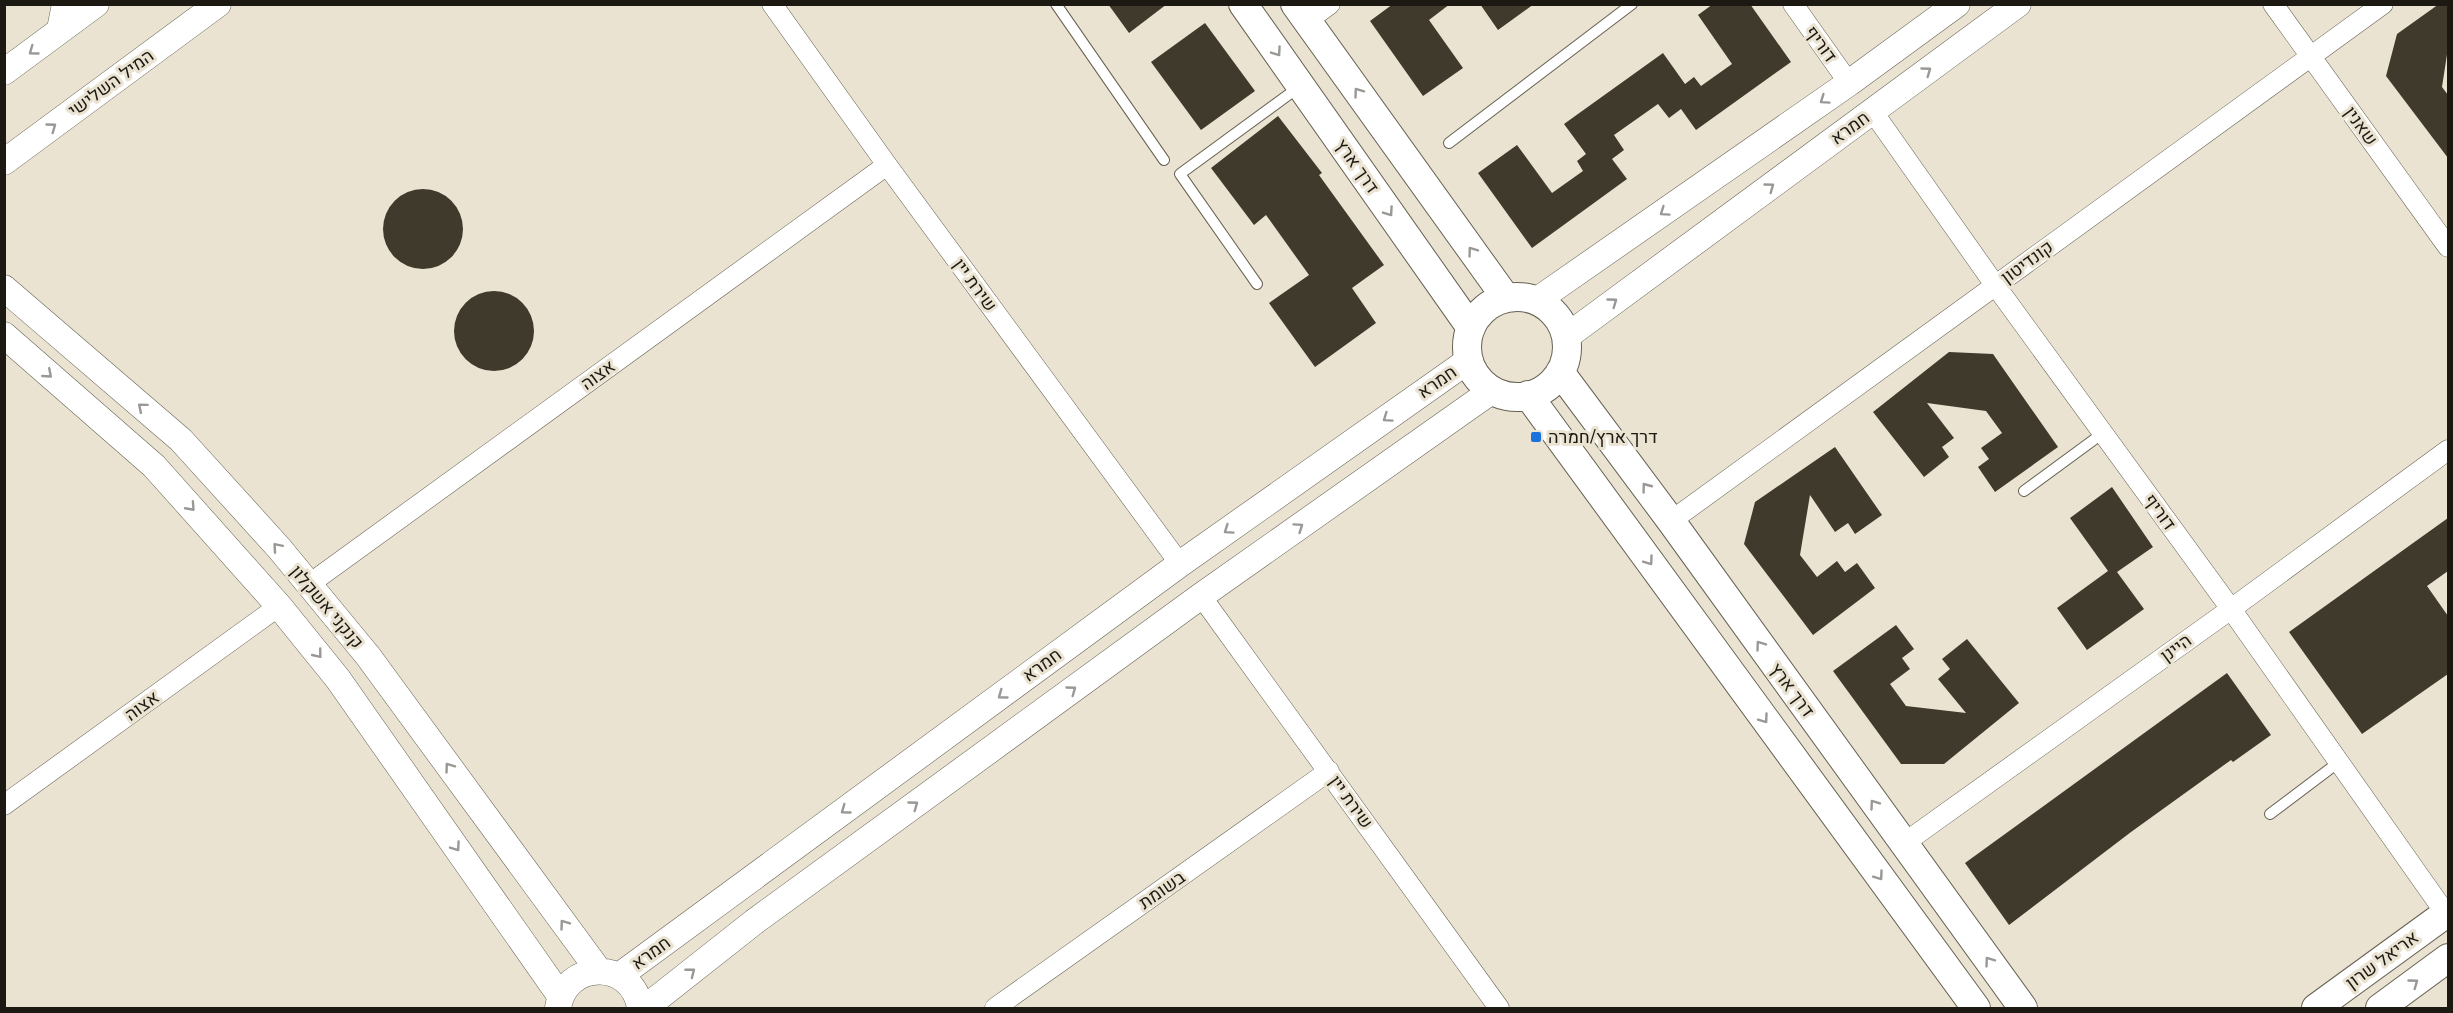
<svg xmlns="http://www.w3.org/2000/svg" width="2453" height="1013" viewBox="0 0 2453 1013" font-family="'Public Sans',Heebo,sans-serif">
  <rect width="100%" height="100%" fill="#eae3d2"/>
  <path fill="#3f3a2c" d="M1108 4H1167L1129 33Z
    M1393 4H1450L1429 20 1463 68 1423 96 1370 21Z
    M1480 4H1534L1498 30Z
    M1713 4H1750L1791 62 1696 130 1681 109 1669 118 1658 104 1614 135 1624 150 1612 159 1627 179 1532 248 1478 173 1517 145 1552 193 1583 171 1577 161 1586 154 1564 124 1663 53 1685 84 1694 77 1701 86 1732 64 1698 15Z
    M2439 4H2448V48L2442 87 2448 95V158L2386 76 2397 34Z
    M1205 23 1255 91 1201 130 1151 62Z
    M1278 116 1322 173 1319 175 1384 265 1352 288 1376 323 1315 367 1269 303 1309 275 1266 215 1254 225 1211 168Z
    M383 229a40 40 0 1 1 80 0a40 40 0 1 1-80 0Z
    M454 331a40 40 0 1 1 80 0a40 40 0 1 1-80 0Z
    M1949 352 1993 354 2058 447 1995 492 1978 467 1989 459 1981 448 2002 433 1986 411 1927 403 1954 438 1942 447 1949 457 1924 477 1873 412Z
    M1835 447 1882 515 1855 534 1848 523 1835 532 1810 495 1800 555 1817 577 1837 561 1845 572 1857 563 1875 588 1813 635 1744 544 1755 502Z
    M2112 487 2153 547 2117 572 2144 609 2087 650 2057 608 2108 571 2070 518Z
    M2448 518V571L2427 586 2448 616V674L2362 734 2289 632Z
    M1896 625 1914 649 1902 658 1910 669 1890 684 1906 706 1966 713 1938 679 1950 669 1942 659 1967 639 2019 703 1944 764H1901L1833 671Z
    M2227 673 2271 735 2233 762 2231 760 2131 832 2009 925 1965 863Z"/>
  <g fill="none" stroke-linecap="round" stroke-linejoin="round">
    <g stroke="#666152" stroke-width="12">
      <path id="service" d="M1056 4 1164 160
        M1449 143 1632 4
        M1257 284 1180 174 1299 87
        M2024 491 2103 433
        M2270 814 2339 762"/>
    </g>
    <g stroke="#666152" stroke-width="21">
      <path id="minor" d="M772 4 887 165 1180 564
        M1793 4 1849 83
        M2273 4 2448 247
        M1307 21 1330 4
        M56 34 62 4
        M1873 112 1995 285 2231 609 2446 914
        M1671 521 2383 4
        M308 585 887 165
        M1201 596 1499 1008
        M4 805 279 606
        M1903 844 2231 609 2448 450
        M995 1008 1329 771"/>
    </g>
    <g stroke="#666152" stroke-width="27">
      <path id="tertiary" d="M4 72 96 4
        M4 162 218 4
        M4 288 181 440 279 548 368 656 599 971
        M1536 301 1849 83 1957 4
        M4 335 154 466 279 606 338 679 561 997
        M1566 337 2018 4
        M619 976 1180 564 1469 360
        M558 1008C565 960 633 959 640 1008
        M645 1008 754 922 1201 596 1493 390"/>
    </g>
    <g stroke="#666152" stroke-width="30">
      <path id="secondary" d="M1243 4 1471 328
        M1295 4 1506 298
        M1467 347a50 50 0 1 1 100 0a50 50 0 1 1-100 0Z
        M1560 372 1671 521 2023 1008
        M1528 395 1976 1008
        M2316 1008 2448 912
        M2380 1008 2448 958"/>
    </g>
    <use href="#service" stroke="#fff" stroke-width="10"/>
    <use href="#minor" stroke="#fff" stroke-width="20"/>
    <use href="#tertiary" stroke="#fff" stroke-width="26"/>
    <use href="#secondary" stroke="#fff" stroke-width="28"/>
  </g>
  <defs><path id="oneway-chevron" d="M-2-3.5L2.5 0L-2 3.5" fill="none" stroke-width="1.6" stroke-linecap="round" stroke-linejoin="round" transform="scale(1.5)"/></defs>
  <g stroke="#999895">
    <use href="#oneway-chevron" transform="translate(33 51) rotate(144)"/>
    <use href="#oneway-chevron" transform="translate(1277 52) rotate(55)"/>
    <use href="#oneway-chevron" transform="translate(1927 71) rotate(-36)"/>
    <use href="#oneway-chevron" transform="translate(1358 92) rotate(-126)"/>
    <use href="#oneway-chevron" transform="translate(1824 100) rotate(145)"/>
    <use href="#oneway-chevron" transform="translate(52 127) rotate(-36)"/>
    <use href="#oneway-chevron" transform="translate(1770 187) rotate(-36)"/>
    <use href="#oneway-chevron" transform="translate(1389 212) rotate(55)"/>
    <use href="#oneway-chevron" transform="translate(1664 212) rotate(145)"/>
    <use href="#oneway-chevron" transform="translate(1472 251) rotate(-126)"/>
    <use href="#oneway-chevron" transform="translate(1613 302) rotate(-36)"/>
    <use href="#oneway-chevron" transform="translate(48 374) rotate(41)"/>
    <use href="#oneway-chevron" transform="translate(142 407) rotate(-140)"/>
    <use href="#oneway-chevron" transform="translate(1387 418) rotate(145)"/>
    <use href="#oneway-chevron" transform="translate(1646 487) rotate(-127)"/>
    <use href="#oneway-chevron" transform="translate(191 507) rotate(48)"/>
    <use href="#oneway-chevron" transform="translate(1299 527) rotate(-35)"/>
    <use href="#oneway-chevron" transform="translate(1228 530) rotate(145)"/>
    <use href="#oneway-chevron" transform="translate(277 547) rotate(-131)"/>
    <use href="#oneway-chevron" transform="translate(1649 561) rotate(54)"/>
    <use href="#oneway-chevron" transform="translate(1760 645) rotate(-126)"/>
    <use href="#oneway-chevron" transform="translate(318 654) rotate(51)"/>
    <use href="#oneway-chevron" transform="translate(1072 690) rotate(-36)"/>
    <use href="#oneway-chevron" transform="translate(1002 695) rotate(144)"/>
    <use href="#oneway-chevron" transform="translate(1764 719) rotate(54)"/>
    <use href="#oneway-chevron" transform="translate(449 767) rotate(-126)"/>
    <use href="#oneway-chevron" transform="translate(1874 804) rotate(-126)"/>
    <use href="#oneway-chevron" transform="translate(914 805) rotate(-36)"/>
    <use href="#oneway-chevron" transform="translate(845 810) rotate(144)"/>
    <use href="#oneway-chevron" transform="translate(456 847) rotate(55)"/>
    <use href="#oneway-chevron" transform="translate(1879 876) rotate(54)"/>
    <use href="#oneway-chevron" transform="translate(564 924) rotate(-126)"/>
    <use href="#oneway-chevron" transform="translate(1989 961) rotate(-126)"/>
    <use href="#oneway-chevron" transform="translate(691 972) rotate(-38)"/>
    <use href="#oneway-chevron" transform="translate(2414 983) rotate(-36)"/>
  </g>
  <rect fill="#1b72dc" stroke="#eae3d2" stroke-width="2" x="1530" y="431" width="12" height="12" rx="3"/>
  <g text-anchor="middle" stroke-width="6" stroke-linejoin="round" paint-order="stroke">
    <g font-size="18" fill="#1c1913" stroke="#eae3d2">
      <text transform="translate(1821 44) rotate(54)" y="6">דוריף</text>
      <text transform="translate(111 83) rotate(-36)" y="6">המיל השלישי</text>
      <text transform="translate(2361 126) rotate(54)" y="6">שאנין</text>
      <text transform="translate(1850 128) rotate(-36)" y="6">חמרא</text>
      <text transform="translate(1357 166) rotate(55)" y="6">דרך ארץ</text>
      <text transform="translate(2027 262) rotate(-36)" y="6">קונדיטון</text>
      <text transform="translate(975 285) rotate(54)" y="6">שירת יין</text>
      <text transform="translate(598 375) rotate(-36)" y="6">אצוה</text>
      <text transform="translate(1437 382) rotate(-35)" y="6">חמרא</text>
      <text transform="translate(2160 512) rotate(54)" y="6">דוריף</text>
      <text transform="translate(327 607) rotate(50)" y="6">קנקני אשקלון</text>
      <text transform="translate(2176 648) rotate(-36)" y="6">היינן</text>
      <text transform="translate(1042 665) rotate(-36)" y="6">חמרא</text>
      <text transform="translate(1792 690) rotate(54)" y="6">דרך ארץ</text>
      <text transform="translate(142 706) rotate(-36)" y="6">אצוה</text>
      <text transform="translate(1351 802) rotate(54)" y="6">שירת יין</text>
      <text transform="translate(1162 890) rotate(-35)" y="6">בשומת</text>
      <text transform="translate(651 953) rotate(-36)" y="6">חמרא</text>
      <text transform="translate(2382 960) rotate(-36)" y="6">אריאל שרון</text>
    </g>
    <g font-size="18" fill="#1c1913" stroke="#eae3d2" text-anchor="start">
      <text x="1548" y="443">דרך ארץ/חמרה</text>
    </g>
  </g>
  <rect width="2453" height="1013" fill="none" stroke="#1c1913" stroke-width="12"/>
</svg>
